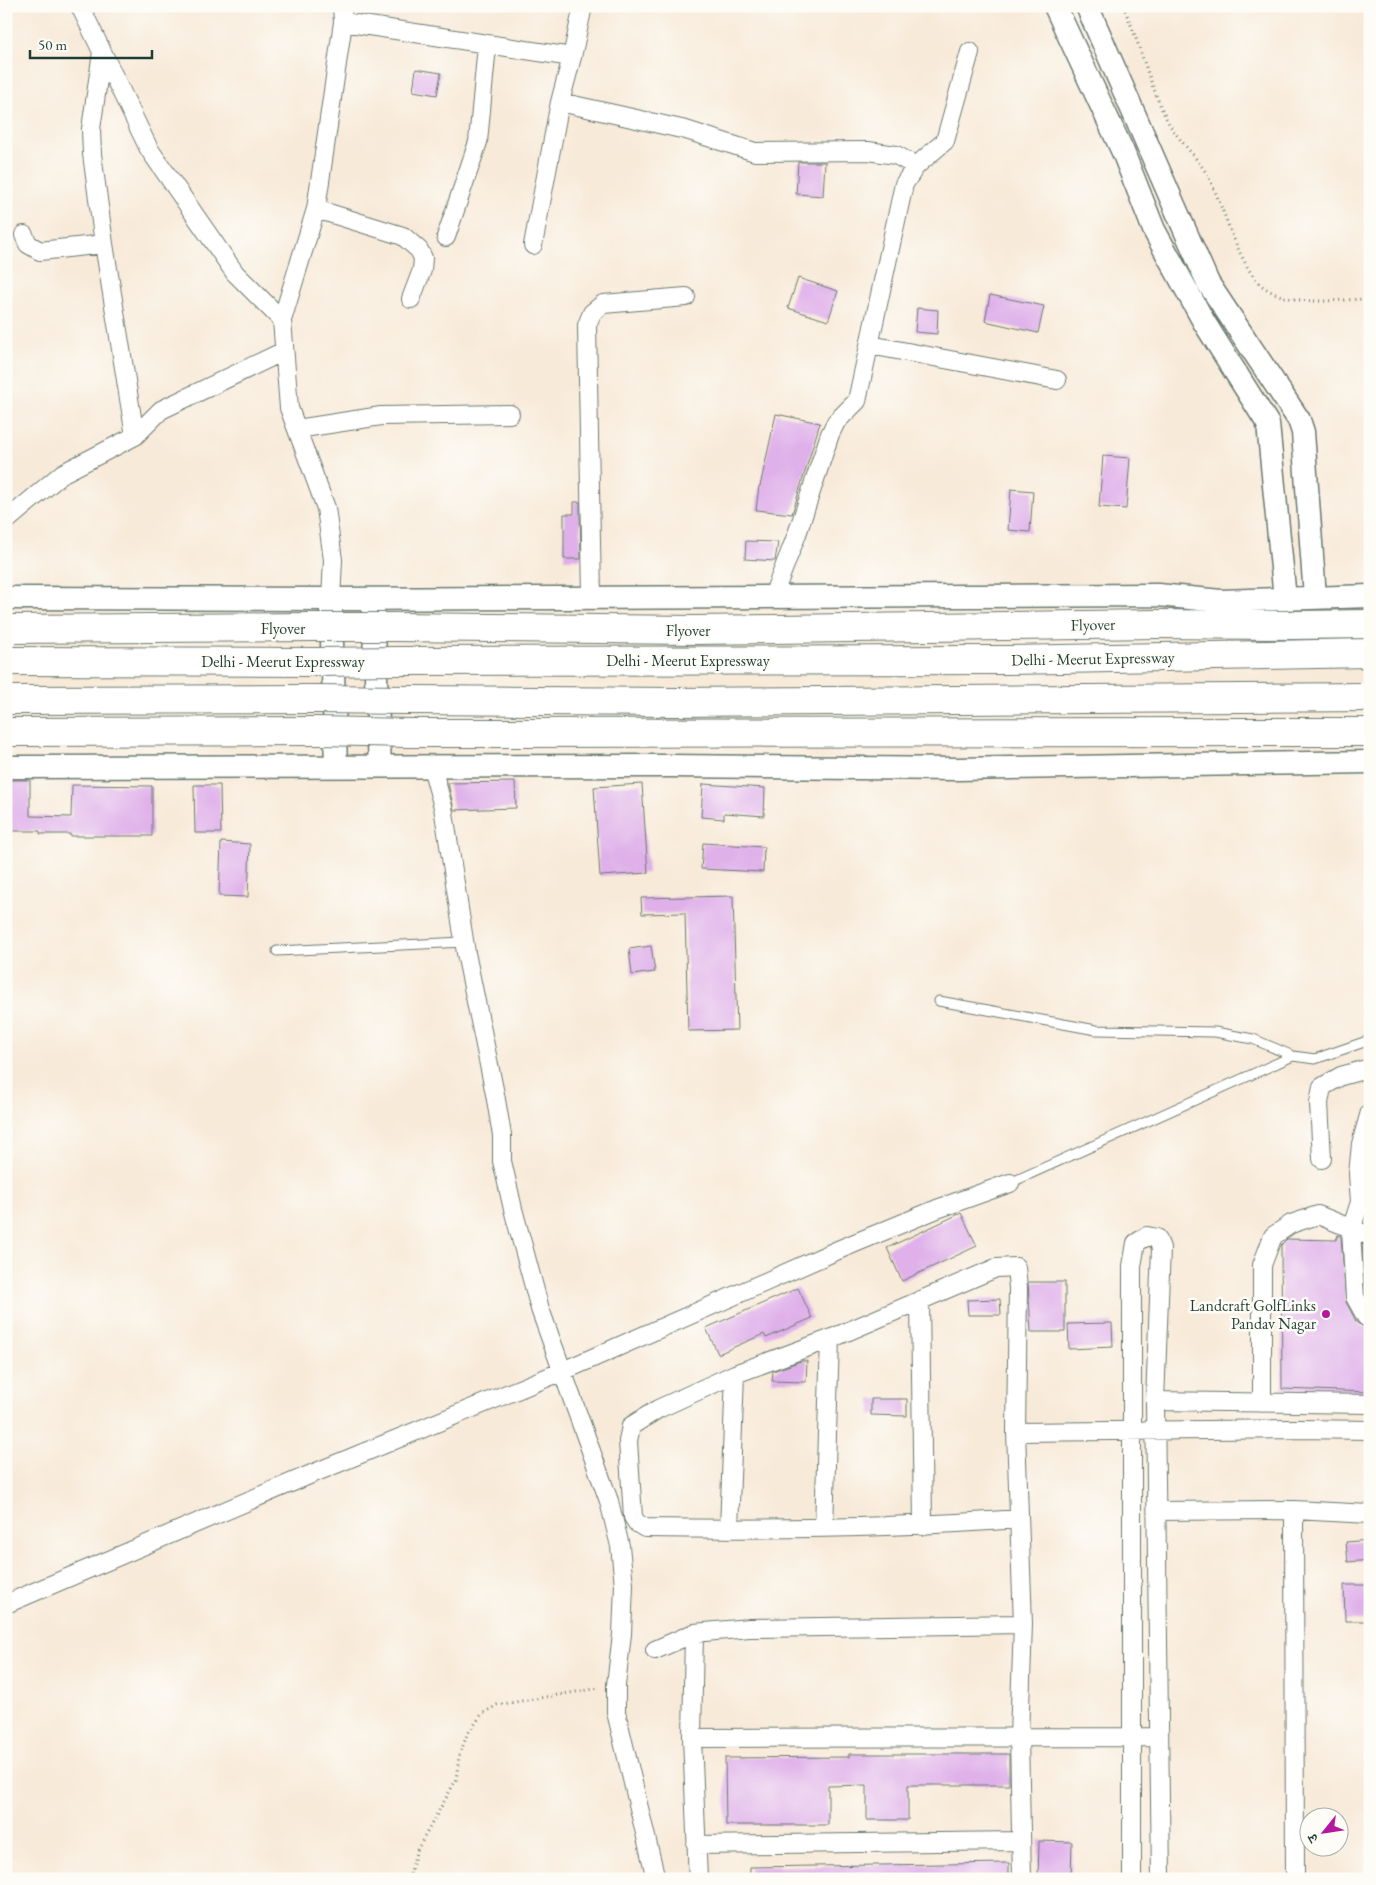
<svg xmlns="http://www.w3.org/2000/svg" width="1376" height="1885" viewBox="0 0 1376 1885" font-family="'EB Garamond','Noto Serif Devanagari',serif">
  <rect width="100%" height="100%" fill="#fdfcf7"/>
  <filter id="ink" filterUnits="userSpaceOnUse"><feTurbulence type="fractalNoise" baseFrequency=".02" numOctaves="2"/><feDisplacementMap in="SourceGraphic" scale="10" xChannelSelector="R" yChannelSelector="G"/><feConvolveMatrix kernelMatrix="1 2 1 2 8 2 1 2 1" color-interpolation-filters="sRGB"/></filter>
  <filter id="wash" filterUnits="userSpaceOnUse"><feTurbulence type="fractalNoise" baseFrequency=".0096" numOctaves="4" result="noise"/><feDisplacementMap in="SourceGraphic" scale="20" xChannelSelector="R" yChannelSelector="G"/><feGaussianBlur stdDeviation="1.12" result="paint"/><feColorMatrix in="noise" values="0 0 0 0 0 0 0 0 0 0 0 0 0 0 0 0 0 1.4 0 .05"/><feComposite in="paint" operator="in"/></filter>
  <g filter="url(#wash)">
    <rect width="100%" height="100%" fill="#f8ead9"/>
    <g id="blocks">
      <path fill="#dfb0ea" d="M416 69 441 73 437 95 413 91Z
        M798 162H825L823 196 796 194Z
        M798 278 838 291 828 321 788 308Z
        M990 295 1044 306 1038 333 985 321Z
        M917 308 938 310 937 334 915 332Z
        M776 414 820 423 792 514 756 510 759 486H760Z
        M1103 456 1130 458 1126 509 1099 507Z
        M1011 489 1033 491 1030 532 1008 530Z
        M574 502H580L581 559H564V514H574Z
        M746 541 778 542 775 561 745 559Z
        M6 780H30V816L71 817 72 785 152 786V836H70V834H40V831H6Z
        M515 782 516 808 454 810 448 783Z
        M642 784 648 873 600 876 594 787Z
        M703 784 765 788 764 816 724 813V819L701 817Z
        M194 785H220L221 833H195Z
        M221 842 250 844 248 897 219 896Z
        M703 843 764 847 763 872 701 869Z
        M733 896 737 1030 688 1031 685 913 642 914 641 898Z
        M651 946 655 972 632 975 629 949Z
        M961 1213 977 1246 902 1281 887 1248Z
        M1338 1235 1341 1236 1346 1302 1357 1323 1370 1329V1392L1282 1389 1281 1245 1287 1239 1336 1240Z
        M1362 1244 1370 1246V1302L1365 1294Z
        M1028 1282H1065V1332H1031Z
        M798 1288 812 1318 766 1338 764 1334 718 1354 706 1328Z
        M1000 1299 1001 1315H968L967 1300Z
        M1112 1323 1113 1347 1069 1349 1068 1324Z
        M801 1361H807L806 1382 772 1381 773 1371Z
        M871 1399H907V1416L871 1415Z
        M1370 1540V1560L1348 1562 1346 1542Z
        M1344 1585H1370V1621H1345Z
        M849 1754H1009V1785H908V1820H867V1785L828 1786V1825H726L725 1758 849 1757Z
        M1039 1841 1072 1842 1071 1879H1038Z
        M1009 1863V1879H750V1867Z"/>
    </g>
  </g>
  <g filter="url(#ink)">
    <use href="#blocks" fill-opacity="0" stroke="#6b7a6e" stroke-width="1"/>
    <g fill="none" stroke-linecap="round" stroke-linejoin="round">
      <g stroke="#6b7a6e" stroke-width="11">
        <path id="service" d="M277 951 464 942
          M939 1001 1096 1030 1215 1032 1253 1039 1293 1056 1315 1059 1370 1040
          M1010 1183 1293 1056"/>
      </g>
      <g stroke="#6b7a6e" stroke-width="20">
        <path id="minor" d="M80 6 149 149 235 273 282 320
          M343 22 572 57 560 102 533 245
          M102 52 91 129 92 154 104 244 135 436
          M572 57 583 6
          M560 102 686 130 755 152 868 151 896 155 916 166
          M316 209 403 236 419 250 423 258 422 270 411 299
          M24 235 28 244 40 251 104 244
          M446 237 478 142 487 45
          M870 345 1057 380
          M297 429 381 416 510 414
          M6 521 63 473 135 436 161 410 284 351
          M592 596 587 325 592 313 603 304 686 297
          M773 596 797 534 830 434 836 422 857 401 904 184 916 166 945 141 970 52
          M331 599 333 560 326 508 289 408 282 320 316 209 343 22 342 6
          M432 767 443 807 466 953 495 1094 502 1135V1161L513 1209 540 1309 609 1501 620 1546 624 1585 622 1634 616 1685V1712L656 1879
          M1370 1112 1361 1144 1358 1174 1360 1202 1351 1230 1355 1297 1366 1317 1370 1319
          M1322 1159 1319 1103 1322 1087 1341 1076 1370 1068
          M920 1300 923 1526
          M1155 1401 1370 1404
          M1262 1403V1265L1273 1236 1291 1224 1318 1215 1370 1236
          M1016 1432 1299 1429 1370 1430
          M1294 1510 1295 1879
          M1157 1511 1294 1510 1370 1514
          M1019 1519C895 1528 770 1530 645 1528L637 1523 633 1517 628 1441 631 1426 658 1409 735 1374 830 1339 996 1268 1016 1267 1018 1288 1016 1432 1023 1624 1019 1736 1022 1879
          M824 1528 830 1339
          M729 1529 735 1374
          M6 1604 314 1473 563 1371 838 1250 937 1209 1010 1183
          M655 1650 694 1633
          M692 1738 1159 1737
          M696 1845 1021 1841
          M698 1879 692 1738 694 1633 749 1628 1023 1624
          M1132 1879V1266L1136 1243 1147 1236 1157 1238 1161 1248 1155 1401 1161 1879"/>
      </g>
      <g stroke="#6b7a6e" stroke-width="25">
        <path id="tertiary" d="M1055 6 1123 152 1154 230 1204 322 1268 424 1285 599
          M1087 6 1208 283 1299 420 1303 432 1315 597
          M6 598 331 599 1158 595 1221 601 1370 596
          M331 610 336 766
          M373 610 380 766
          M6 767 669 766 957 769 1370 762"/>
      </g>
      <g stroke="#6b7a6e" stroke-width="30">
        <path id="trunk" d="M393 627 696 630 1156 624 1294 625 1370 624
          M6 629 313 627
          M6 732 319 731
          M408 733 1370 732"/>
      </g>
      <g stroke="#6b7a6e" stroke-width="30">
        <path id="motorway" d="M6 661 316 662
          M398 661 1007 660 1370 653
          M6 700 316 699
          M408 700 675 702 1370 697"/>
      </g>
      <path stroke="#6b7a6e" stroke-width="3" stroke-dasharray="1 4" stroke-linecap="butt" d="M1123 6C1140 43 1149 84 1167 120 1178 141 1198 157 1209 178 1224 207 1240 271 1265 288 1295 308 1337 299 1370 299
        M409 1879 416 1852 456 1780 459 1756 467 1735 482 1714 497 1705 600 1688"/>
      <use href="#service" stroke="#fff" stroke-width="9"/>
      <use href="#minor" stroke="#fff" stroke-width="18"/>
      <use href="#tertiary" stroke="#fff" stroke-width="22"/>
      <use href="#trunk" stroke="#fff" stroke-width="28"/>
      <use href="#motorway" stroke="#fff" stroke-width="28"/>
      <g stroke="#6b7a6e" stroke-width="30" stroke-linecap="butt">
        <path id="trunk-bridge" d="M313 627H393
          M319 731 408 733"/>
      </g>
      <g stroke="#6b7a6e" stroke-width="30" stroke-linecap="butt">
        <path id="motorway-bridge" d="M316 662 398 661
          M316 699 408 700"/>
      </g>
      <use href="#trunk-bridge" stroke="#fff" stroke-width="28"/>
      <use href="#motorway-bridge" stroke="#fff" stroke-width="28"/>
    </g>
  </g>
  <circle fill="#b5179e" stroke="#fdfcf7" stroke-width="2" cx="1326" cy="1314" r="5"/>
  <g text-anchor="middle" stroke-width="5" stroke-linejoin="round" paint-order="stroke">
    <g font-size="16" fill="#1f3d34" stroke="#fdfcf7">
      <text transform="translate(1093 624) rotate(-1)" y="6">Flyover</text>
      <text x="283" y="634">Flyover</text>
      <text x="688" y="636">Flyover</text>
      <text transform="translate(1093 658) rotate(-1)" y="6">Delhi - Meerut Expressway</text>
      <text x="688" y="666">Delhi - Meerut Expressway</text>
      <text x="283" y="667">Delhi - Meerut Expressway</text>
    </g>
    <g font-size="16" fill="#1f3d34" stroke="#fdfcf7" text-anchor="end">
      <text x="1316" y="1311">Landcraft GolfLinks<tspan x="1316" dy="18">Pandav Nagar</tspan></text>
    </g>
  </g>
  <rect width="1376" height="1885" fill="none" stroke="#fdfcf7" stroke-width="25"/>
  <g transform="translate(1324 1832) rotate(240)"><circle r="24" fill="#fdfcf7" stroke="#a4b0a9"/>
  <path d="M0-4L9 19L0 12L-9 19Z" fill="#b5179e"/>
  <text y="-8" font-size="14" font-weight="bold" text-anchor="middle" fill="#1f3d34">उ</text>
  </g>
  <path d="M30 50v8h122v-8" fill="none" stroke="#1f3d34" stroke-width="2.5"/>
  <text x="38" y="50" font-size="15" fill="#1f3d34" stroke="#fdfcf7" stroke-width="4" paint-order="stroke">50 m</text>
</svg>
